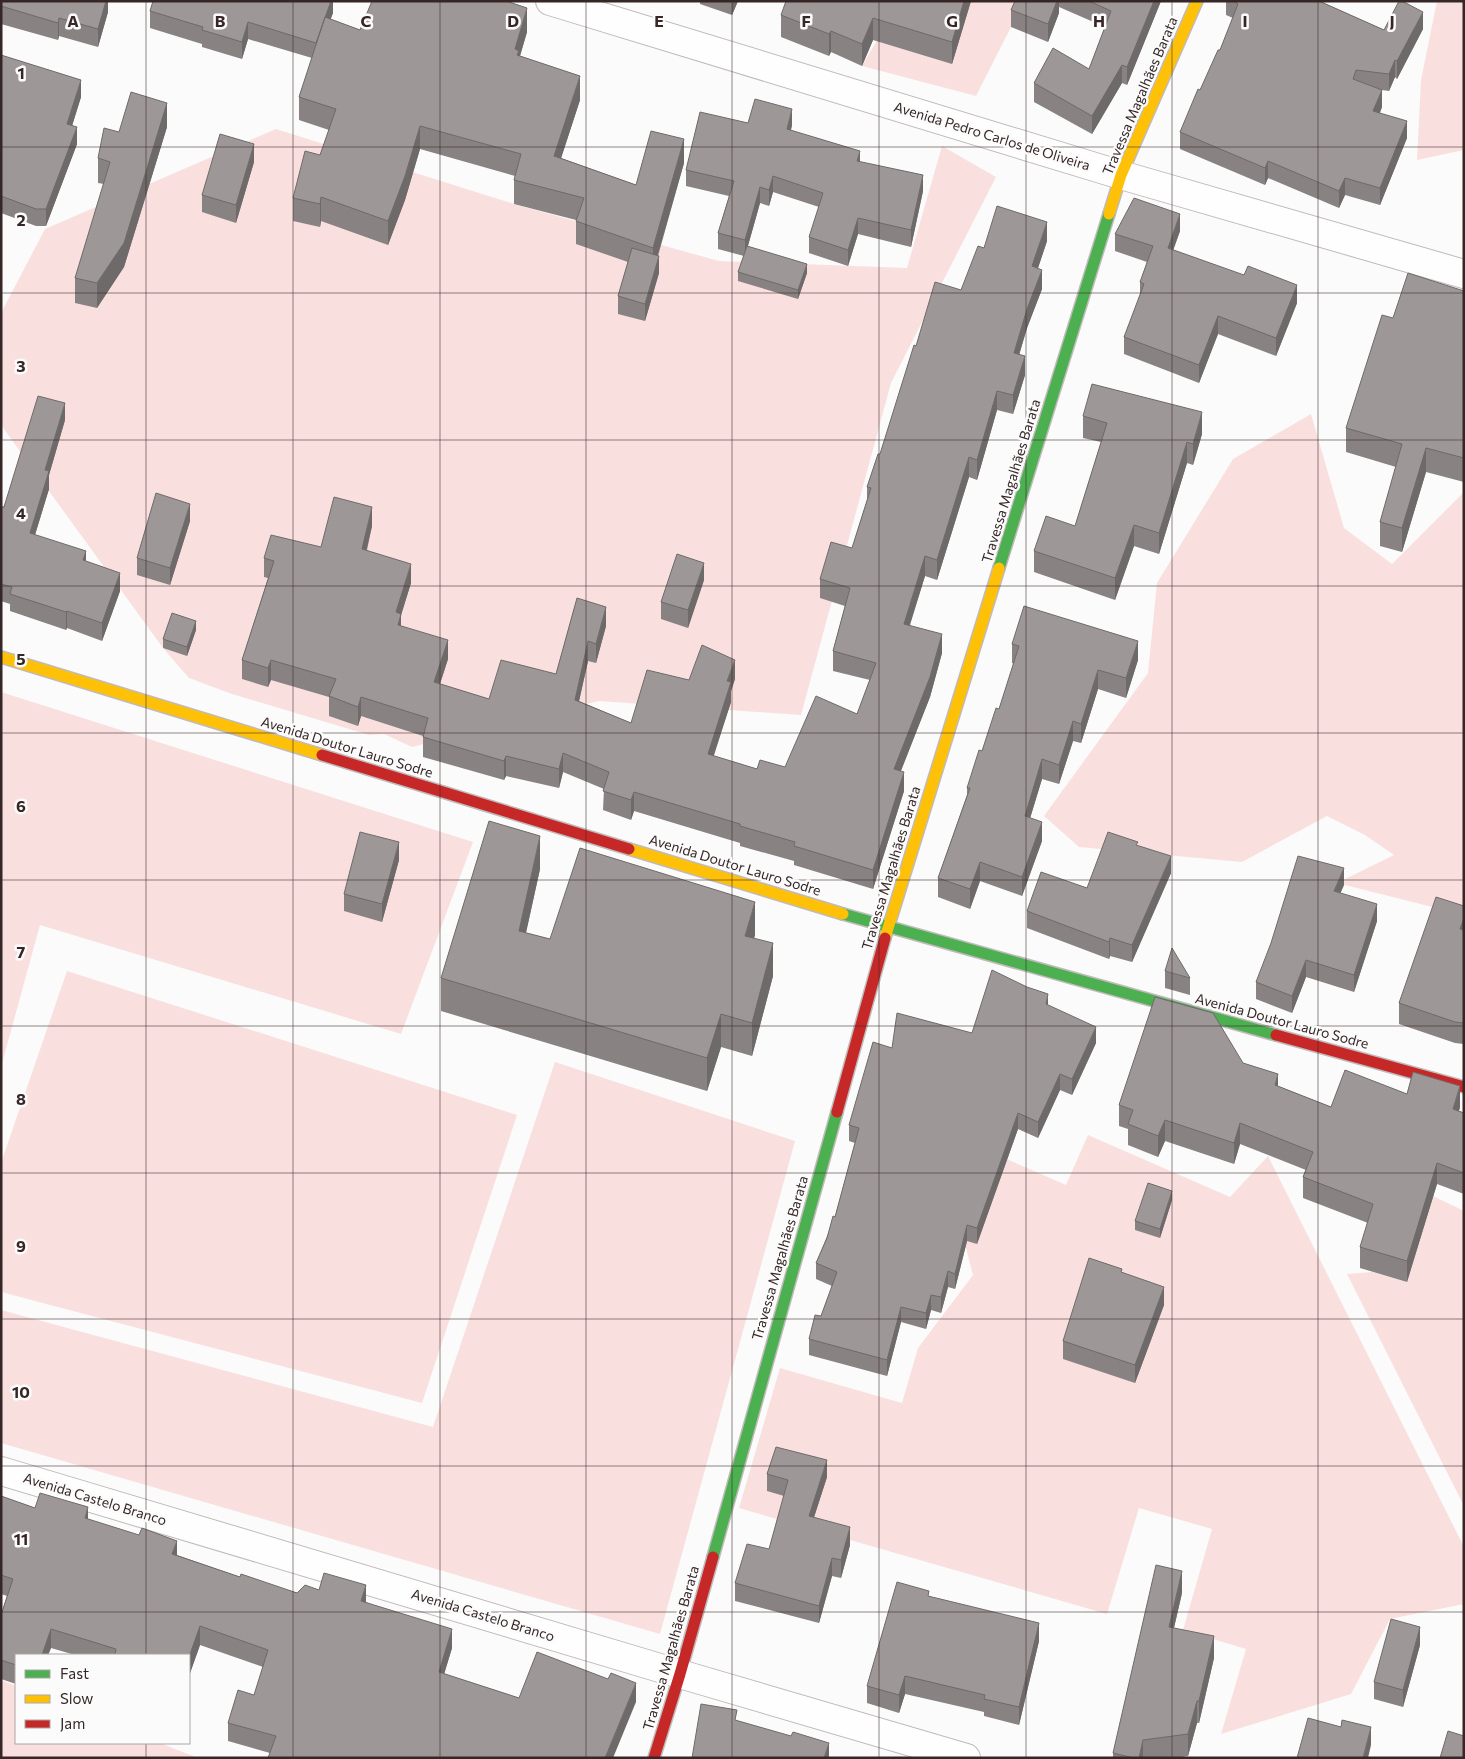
<svg xmlns="http://www.w3.org/2000/svg" width="1465" height="1759" viewBox="0 0 1465 1759" font-family="Commissioner,sans-serif">
  <rect width="100%" height="100%" fill="#fbfbfb"/>
  <path fill="#f9e0de" d="M900 1H1022L1011 27 976 96 862 66Z
    M1437 1H1464V150L1417 160 1421 80Z
    M276 129 514 204 719 261 907 268 942 146 996 177 891 383 801 715 599 701 412 747 384 734 369 735 232 694 189 678 163 648 1 425V313L45 229Z
    M1311 414 1344 528 1392 564 1464 492V915L1337 883 1394 855 1365 835 1327 816 1242 862 1079 847 1044 816 1148 673 1157 583 1233 459Z
    M1 692 473 842 401 1034 40 925 1 1067Z
    M67 971 517 1115 422 1403 1 1292V1163Z
    M555 1062 795 1141 660 1634 1 1443V1310L433 1427Z
    M1088 1135 1230 1197 1268 1156 1464 1547V1604L1390 1619 1351 1694 1221 1734 1246 1649 1183 1630 1212 1529 1139 1508 1107 1614 739 1508 780 1368 902 1403 918 1348 973 1275 951 1191 972 1144 1066 1185Z
    M1433 1196 1464 1211V1506L1347 1274 1372 1272 1407 1282Z
    M1 1680 16 1686V1743H160L198 1758H1Z"/>
  <g fill="none" stroke-linecap="round" stroke-linejoin="round">
    <g stroke="#c1baba" stroke-width="30">
      <path id="street" d="M550 1 1121 175 1464 274
        M1 1471 680 1674 966 1758"/>
    </g>
    <g stroke="#c1baba" stroke-width="14">
      <path id="fast" d="M999 568 1109 214
        M843 914 1276 1035
        M713 1557 837 1112"/>
    </g>
    <g stroke="#c1baba" stroke-width="14">
      <path id="slow" d="M1109 214 1121 175 1197 1
        M1 657 322 755
        M629 849 843 914
        M885 938 999 568"/>
    </g>
    <g stroke="#c1baba" stroke-width="14">
      <path id="jam" d="M322 755 629 849
        M1276 1035 1464 1087
        M837 1112 885 938
        M654 1758 680 1674 713 1557"/>
    </g>
    <use href="#street" stroke="#fefefe" stroke-width="28"/>
    <use href="#fast" stroke="#4caf50" stroke-width="11"/>
    <use href="#slow" stroke="#ffc107" stroke-width="11"/>
    <use href="#jam" stroke="#c62828" stroke-width="11"/>
  </g>
  <path fill="#888282" d="M1 1H108V12L98 47 59 36 58 40 1 24Z
    M333 1V13L330 19 360 30 527 32 520 56 580 100 561 158 636 185 684 163 658 256 659 273 645 321 618 314V296L628 262 576 244V220L514 204V180L515 176 420 149 405 200 388 245 321 221 320 227 293 221V198L320 155 329 130 299 120V97L312 58 248 39 242 59 202 47V44L150 28V11Z
    M700 1H738L732 15 700 4Z
    M971 1 952 64 873 40 862 66 831 52 829 56 781 37V15Z
    M1015 1H1161L1127 85 1122 83 1092 134 1034 102V83L1089 69 1105 27 1059 7V13L1048 42 1011 27V10Z
    M1226 1H1319L1384 30 1423 29 1397 79 1395 77 1389 91 1382 90V107L1380 113 1407 138 1380 205 1345 195 1339 208 1268 178 1265 185 1180 149V132L1220 50 1233 18 1226 15Z
    M1 55 81 97 72 126 77 144 46 226H36L1 213Z
    M748 123 792 125 791 130 923 191 911 247 858 234 848 266 809 253V237L819 207 773 192 769 206 760 203 748 246 807 273 798 299 738 281V272L744 256 718 249V233L729 196 686 186V170Z
    M167 127 124 267 97 308 75 303V278L104 184 98 183V158L119 132Z
    M254 162 236 223 202 212V195Z
    M1180 231 1173 250 1297 303 1276 356 1218 334 1199 383 1124 354V337L1140 296V282L1147 262 1115 251V234Z
    M1047 241 1038 268 1042 289 1027 328 1019 355 1025 375 1013 414 997 410 977 480 969 477 937 580 925 576 910 625 942 653 930 697 901 771 904 791 873 889 794 865V861L740 846V843L634 811 631 820 603 810 604 789 563 772 559 788 506 776 504 780 423 757V736L361 716 358 726 329 716V697L271 680 268 687 242 679V660L268 578 264 577V558L321 547 372 526 367 550 411 583 401 614V626L448 659 440 684 489 699 556 674 577 598 606 626 596 663 588 661 579 701 631 723 689 680 735 679 731 691V702L713 756 757 769 785 767 857 714 870 680 833 671V651L845 606 820 598V579L852 548 867 500V487L880 454 916 346 961 290 984 248Z
    M1464 291V482L1426 472 1402 552 1380 546V522L1396 467 1346 452V428L1393 318Z
    M1083 416 1202 434 1193 465 1187 463 1159 554 1134 546 1115 600 1034 572V551L1075 526 1101 442 1083 438Z
    M65 420 49 475V489L35 535 86 562 120 591 102 641 67 628 66 630 10 611V604L1 601V510Z
    M190 521 170 585 137 575V558Z
    M704 580 688 628 661 619V602Z
    M196 630 187 656 163 648V639Z
    M1012 644 1138 660 1126 698 1098 689 1081 743 1073 741 1059 784 1042 779 1030 818 1042 841 1022 896 980 881 970 909 938 897V878L967 795V788L999 709 1014 664 1012 663Z
    M1138 846 1171 873 1132 962 1110 956 1109 959 1027 928V911L1087 888Z
    M399 860 382 922 344 911V894Z
    M540 869 526 933 550 939 755 935 754 938 773 976 752 1056 721 1047 707 1091 441 1011V978Z
    M1344 885 1340 893 1377 921 1354 992 1306 977 1292 1013 1256 999V982Z
    M1464 906V1044L1455 1043 1399 1024V1003Z
    M1165 971 1190 978V995L1165 988Z
    M1048 1005 1096 1043 1072 1095 1060 1090 1038 1138 1018 1129 977 1244 967 1241 955 1289 948 1287 941 1313 931 1310 926 1329 901 1322 887 1376 809 1355V1339L821 1316 832 1286 816 1279V1263L835 1217 855 1143 849 1141V1125L892 1048 972 1033Z
    M1278 1086 1331 1107 1407 1094 1460 1107 1459 1111 1464 1113V1194L1437 1184 1407 1282 1360 1268V1247L1368 1223 1303 1198V1177L1306 1170 1240 1144 1234 1164 1165 1141 1158 1157 1128 1145V1129L1119 1126V1105Z
    M1172 1200 1160 1238 1135 1230V1221Z
    M1122 1272 1164 1305 1135 1383 1063 1359V1341Z
    M767 1474 827 1477 814 1517 850 1545 841 1578 832 1576 819 1623 735 1601V1583L769 1549 784 1496 767 1491Z
    M1 1496 35 1508 88 1519 177 1555 240 1577 297 1593 319 1590 366 1602 452 1648 444 1674 519 1698 636 1702 270 1753 228 1741V1723L254 1695 263 1667 200 1645 189 1676V1655H75L51 1648 48 1655H16V1684L1 1679V1615L7 1596 1 1594Z
    M1182 1593 1174 1628 1214 1658 1199 1723H1197L1188 1756 1177 1758H1113V1753Z
    M929 1597 1039 1641 1019 1725 984 1716V1712L905 1694 899 1713 867 1703V1686Z
    M1420 1645 1403 1707 1374 1699V1682Z"/>
  <path fill="#6f6a6a" d="M106 1H108V12L98 47V29Z
    M331 1H333V13L316 60V43Z
    M732 1H738L732 15Z
    M964 1H971L952 64V42Z
    M1057 1H1059V13L1048 42V24Z
    M1154 1H1161L1127 85V67Z
    M527 8V32L519 59 515 49Z
    M1423 12V29L1397 79V61Z
    M59 18V36L58 40V23Z
    M873 18V40L862 66V44Z
    M248 22V39L242 59V42Z
    M831 31V52L829 56V34Z
    M1395 60V77L1389 91V74Z
    M1122 65V83L1092 134V116Z
    M580 76V100L554 180V156Z
    M81 80V97L67 142V124Z
    M1382 90V107L1373 128V111Z
    M167 103V127L124 267 97 308V283Z
    M792 109V125L787 145V129Z
    M1407 121V138L1380 205V188Z
    M420 126V149L405 200 388 245V221Z
    M77 127V144L46 226V209Z
    M684 139V163L653 271V248Z
    M254 144V162L236 223V205Z
    M860 151V167L857 161Z
    M1268 161V178L1265 185V168Z
    M923 175V191L911 247V230Z
    M773 176V192L769 206V190Z
    M1345 178V195L1339 208V191Z
    M760 187V203L745 256V240Z
    M321 197V221L320 227V204Z
    M1180 214V231L1168 265V248Z
    M858 218V234L848 266V250Z
    M1047 222V241L1032 286V266Z
    M659 256V273L645 321V304Z
    M807 264V273L798 299V290Z
    M1042 270V289L1027 328 1014 372V353L1027 309Z
    M1297 285V303L1276 356V338Z
    M1218 316V334L1199 383V365Z
    M1025 356V375L1013 414V395Z
    M997 391V410L977 480V460Z
    M65 403V420L49 475V489L30 551V533L45 470Z
    M1202 412V434L1193 465V444Z
    M1187 442V463L1159 554V533Z
    M1426 448V472L1402 552V528Z
    M969 457V477L937 580V560Z
    M190 504V521L170 585V568Z
    M372 507V526L362 568V549Z
    M1134 525V546L1115 600V578Z
    M86 551V569L83 560Z
    M925 556V576L904 643V624Z
    M704 563V580L688 628V610Z
    M411 564V583L396 632V612Z
    M120 573V591L102 641V623Z
    M606 607V626L596 663V644Z
    M67 611V628L66 630V612Z
    M401 614V633L398 625Z
    M196 621V630L187 656V647Z
    M942 634V653L930 697 894 788V769Z
    M448 640V659L434 702V682Z
    M588 641V661L575 719V700Z
    M1138 641V660L1126 698V678Z
    M271 660V680L268 687V668Z
    M735 660V679L731 691V702L708 774V754L727 681Z
    M1098 670V689L1081 743V724Z
    M361 697V716L358 726V707Z
    M1073 721V741L1059 784V765Z
    M563 753V772L559 788V769Z
    M506 756V776L504 780V761Z
    M1042 759V779L1025 835V816Z
    M904 772V791L873 889V870Z
    M634 792V811L631 820V800Z
    M1042 822V841L1022 896V877Z
    M540 836V869L519 964V931Z
    M399 842V860L382 922V904Z
    M1171 856V873L1132 962V945Z
    M980 862V881L970 909V889Z
    M1344 868V885L1334 908V891Z
    M755 902V935L745 969V936Z
    M1377 904V921L1354 992V975Z
    M1464 918V939L1460 929Z
    M1110 938V956L1109 959V942Z
    M773 943V976L752 1056V1023Z
    M1306 960V977L1292 1013V996Z
    M1048 994V1010L1046 1004Z
    M721 1014V1047L707 1091V1058Z
    M1096 1027V1043L1072 1095V1079Z
    M1060 1074V1090L1038 1138V1122Z
    M1278 1074V1095L1275 1085Z
    M1460 1086V1107L1453 1130V1109Z
    M1018 1113V1129L977 1244V1228Z
    M1165 1120V1141L1158 1157V1136Z
    M1240 1123V1144L1234 1164V1143Z
    M1437 1163V1184L1407 1282V1261Z
    M1172 1191V1200L1160 1238V1229Z
    M967 1225V1241L955 1289V1274Z
    M948 1271V1287L941 1313V1297Z
    M1164 1287V1305L1135 1383V1365Z
    M931 1295V1310L926 1329V1313Z
    M901 1307V1322L887 1376V1360Z
    M827 1460V1477L809 1533V1516Z
    M88 1507V1526L85 1518Z
    M850 1527V1545L841 1578V1560Z
    M177 1541V1560L172 1554Z
    M832 1558V1576L819 1623V1606Z
    M1182 1571V1593L1169 1649V1627Z
    M366 1585V1604L361 1601Z
    M1039 1623V1641L1019 1725V1707Z
    M200 1626V1645L189 1676V1657Z
    M1420 1627V1645L1403 1707V1690Z
    M51 1629V1648L48 1655H42Z
    M452 1629V1648L439 1691V1672Z
    M1214 1636V1658L1199 1723V1701Z
    M905 1676V1694L899 1713V1695Z
    M636 1683V1702L613 1758H605Z
    M1197 1701V1723L1188 1756V1734Z
    M1371 1727V1745L1368 1758H1363Z
    M1143 1740V1758H1139Z
    M829 1743V1758H824Z"/>
  <path fill="#9e9797" stroke="#6f6a6a" d="M1 1H106L98 29 59 18 58 23 1 6Z
    M153 1H331L316 43 248 22 242 42 202 30 203 27 150 11Z
    M372 1H506L527 8 515 49 519 51 517 55 580 76 554 156 636 185 651 131 684 139 653 248 576 221 584 198 514 180 521 154 420 126 405 176 388 221 321 197 320 204 293 198 305 151 320 155 336 109 299 97 325 17 360 30Z
    M786 1H964L952 42 873 18 862 44 831 31 829 34 781 15Z
    M1015 1H1057L1048 24 1011 10Z
    M1089 1H1154L1127 67 1122 65 1092 116 1034 83 1053 48 1089 69 1111 11Z
    M1233 1H1319L1384 30 1399 1H1402L1423 12 1397 61 1395 60 1389 74 1356 70 1353 79 1382 90 1373 111 1407 121 1380 188 1345 178 1339 191 1268 161 1265 168 1180 132 1198 89 1200 90 1218 50H1220L1238 4Z
    M1 55 81 80 67 124 77 127 46 209H36L1 196Z
    M131 92 167 103 124 243 97 283 75 278 110 162 98 158 104 128 119 132Z
    M755 99 792 109 787 129 860 151 857 161 923 175 911 230 858 218 848 250 809 237 823 193 773 176 769 190 760 187 745 240 718 233 734 181 686 170 700 112 748 123Z
    M220 134 254 144 236 205 202 195Z
    M1134 198 1180 214 1168 248 1244 275 1248 266 1297 285 1276 338 1218 316 1199 365 1124 337 1144 284 1140 282 1153 246 1115 234Z
    M997 206 1047 222 1032 266 1042 270 1027 309 1014 353 1025 356 1013 395 997 391 977 460 969 457 937 560 925 556 904 624 942 634 930 677 894 769 904 772 873 870 794 846 795 842 740 826V824L634 792 631 800 603 791 609 772 563 753 559 769 506 756 504 761 423 737 428 718 361 697 358 707 329 696 336 679 271 660 268 668 242 660 274 561 264 558 271 535 321 547 334 497 372 507 362 549 411 564 396 612 401 614 398 625 448 640 434 682 489 699 501 660 556 674 577 598 606 607 596 644 588 641 575 700 631 723 647 670 689 680 702 645 735 660 727 681 731 682 708 754 757 769 760 760 785 767 816 696 857 714 876 663 833 651 850 588 820 579 831 542 852 548 871 488 867 487 878 454H880L914 345 916 346 935 282 961 290 978 246 984 248Z
    M747 246 807 264 798 290 738 272Z
    M632 248 659 256 645 304 618 296Z
    M1408 273 1464 291V458L1426 448 1402 528 1380 522 1402 444 1346 428 1382 315 1393 318Z
    M1092 384 1202 412 1193 444 1187 442 1159 533 1134 525 1115 578 1034 551 1046 516 1075 526 1107 423 1083 416Z
    M38 396 65 403 45 470 49 471 30 533 86 551 83 560 120 573 102 623 67 611 66 612 10 594 12 587 1 584V510L2 507H4Z
    M156 493 190 504 170 568 137 558Z
    M677 554 704 563 688 610 661 602Z
    M1024 606 1138 641 1126 678 1098 670 1081 724 1073 721 1059 765 1042 759 1025 816 1042 822 1022 877 980 862 970 889 938 878 970 788H967L979 750 982 751 996 708 999 709 1019 646 1012 644Z
    M172 613 196 621 187 647 163 639Z
    M489 821 540 836 519 931 550 939 580 848 755 902 745 936 773 943 752 1023 721 1014 707 1058 441 978Z
    M360 832 399 842 382 904 344 894Z
    M1108 832 1138 842 1136 845 1171 856 1132 945 1110 938 1109 942 1027 911 1041 872 1087 888Z
    M1298 856 1344 868 1334 891 1377 904 1354 975 1306 960 1292 996 1256 982 1271 943Z
    M1436 897 1464 906V918L1460 929 1464 930V1023L1455 1022 1399 1003Z
    M1172 948 1190 978 1165 971Z
    M992 970 1027 987 1048 994 1046 1004 1096 1027 1072 1079 1060 1074 1038 1122 1018 1113 977 1228 967 1225 955 1274 948 1271 941 1297 931 1295 926 1313 901 1307 887 1360 809 1339 815 1315 821 1316 837 1272 816 1263 827 1238 833 1216 835 1217 859 1128 849 1125 873 1042 892 1048 897 1013 972 1033Z
    M1155 997 1213 1013 1243 1063 1278 1074 1275 1085 1331 1107 1345 1070 1407 1094 1413 1072 1460 1086 1453 1109 1464 1113V1173L1437 1163 1407 1261 1360 1247 1373 1204 1303 1177 1313 1152 1240 1123 1234 1143 1165 1120 1158 1136 1128 1124 1133 1110 1119 1105Z
    M1148 1183 1172 1191 1160 1229 1135 1221Z
    M1089 1258 1122 1269 1121 1272 1164 1287 1135 1365 1063 1341Z
    M776 1447 827 1460 809 1516 850 1527 841 1560 832 1558 819 1606 735 1583 747 1544 769 1549 788 1480 767 1474Z
    M40 1493 88 1507 85 1518 139 1535 142 1528 177 1541 172 1554 240 1577 241 1574 297 1593 305 1585 319 1590 324 1573 366 1585 361 1601 452 1629 439 1672 519 1698 537 1652 608 1679 611 1673 636 1683 605 1758H268L276 1736 228 1723 238 1690 254 1695 268 1650 200 1626 189 1657V1655H115L116 1649 51 1629 42 1655H16V1665L1 1660V1615L13 1579 1 1575V1496L35 1508Z
    M1156 1565 1182 1571 1169 1627 1214 1636 1199 1701H1197L1188 1734 1143 1740 1139 1758H1134L1113 1753Z
    M897 1582 929 1591 928 1596 1039 1623 1019 1707 984 1699 985 1695 905 1676 899 1695 867 1686Z
    M1391 1619 1420 1627 1403 1690 1374 1682Z
    M701 1704 737 1710 735 1720 791 1736 793 1732 829 1743 824 1758H692Z
    M1308 1718 1341 1727 1342 1720 1371 1727 1363 1758H1297Z
    M1448 1731 1464 1736V1758H1440Z"/>
  <path fill="none" stroke="#362626" stroke-width="1" stroke-opacity="0.55" d="M146 1V1655M293 1V1758M440 1V1758M586 1V1758M732 1V1758M879 1V1758M1026 1V1758M1172 1V1758M1318 1V1758M1 147H1464M1 293H1464M1 440H1464M1 586H1464M1 733H1464M1 880H1464M1 1026H1464M1 1173H1464M1 1319H1464M1 1466H1464M1 1612H1464M146 1743V1758"/>
  <g text-anchor="middle" stroke-width="5" stroke-linejoin="round" paint-order="stroke">
    <g font-size="14" fill="#362626" stroke="#fbfbfb">
      <text transform="translate(1140 96) rotate(-67)" y="5">Travessa Magalhães Barata</text>
      <text transform="translate(992 136) rotate(17)" y="5">Avenida Pedro Carlos de Oliveira</text>
      <text transform="translate(1011 481) rotate(-73)" y="5">Travessa Magalhães Barata</text>
      <text transform="translate(347 747) rotate(17)" y="5">Avenida Doutor Lauro Sodre</text>
      <text transform="translate(735 865) rotate(17)" y="5">Avenida Doutor Lauro Sodre</text>
      <text transform="translate(891 868) rotate(-73)" y="5">Travessa Magalhães Barata</text>
      <text transform="translate(1282 1021) rotate(15)" y="5">Avenida Doutor Lauro Sodre</text>
      <text transform="translate(780 1258) rotate(-74)" y="5">Travessa Magalhães Barata</text>
      <text transform="translate(95 1499) rotate(17)" y="5">Avenida Castelo Branco</text>
      <text transform="translate(483 1615) rotate(17)" y="5">Avenida Castelo Branco</text>
      <text transform="translate(671 1648) rotate(-74)" y="5">Travessa Magalhães Barata</text>
    </g>
  </g>
  <g font-size="16" text-anchor="middle" font-weight="bold" fill="#362626" stroke="#fbfbfb" stroke-width="5" stroke-linejoin="round" paint-order="stroke">
    <text x="73" y="27">A</text>
    <text x="220" y="27">B</text>
    <text x="366" y="27">C</text>
    <text x="513" y="27">D</text>
    <text x="659" y="27">E</text>
    <text x="806" y="27">F</text>
    <text x="952" y="27">G</text>
    <text x="1099" y="27">H</text>
    <text x="1245" y="27">I</text>
    <text x="1392" y="27">J</text>
    <text x="21" y="79">1</text>
    <text x="21" y="226">2</text>
    <text x="21" y="372">3</text>
    <text x="21" y="519">4</text>
    <text x="21" y="665">5</text>
    <text x="21" y="812">6</text>
    <text x="21" y="958">7</text>
    <text x="21" y="1105">8</text>
    <text x="21" y="1252">9</text>
    <text x="21" y="1398">10</text>
    <text x="21" y="1545">11</text>
  </g>
  <rect width="1465" height="1759" fill="none" stroke="#362626" stroke-width="5"/>
  <rect x="15" y="1654" width="175" height="90" fill="#fbfbfb" stroke="#aca6a6"/>
  <rect x="25" y="1670" width="25" height="8" fill="#4caf50" stroke="#aca6a6"/>
  <text x="60" y="1679" font-size="15" fill="#362626">Fast</text>
  <rect x="25" y="1695" width="25" height="8" fill="#ffc107" stroke="#aca6a6"/>
  <text x="60" y="1704" font-size="15" fill="#362626">Slow</text>
  <rect x="25" y="1720" width="25" height="8" fill="#c62828" stroke="#aca6a6"/>
  <text x="60" y="1729" font-size="15" fill="#362626">Jam</text>
</svg>
